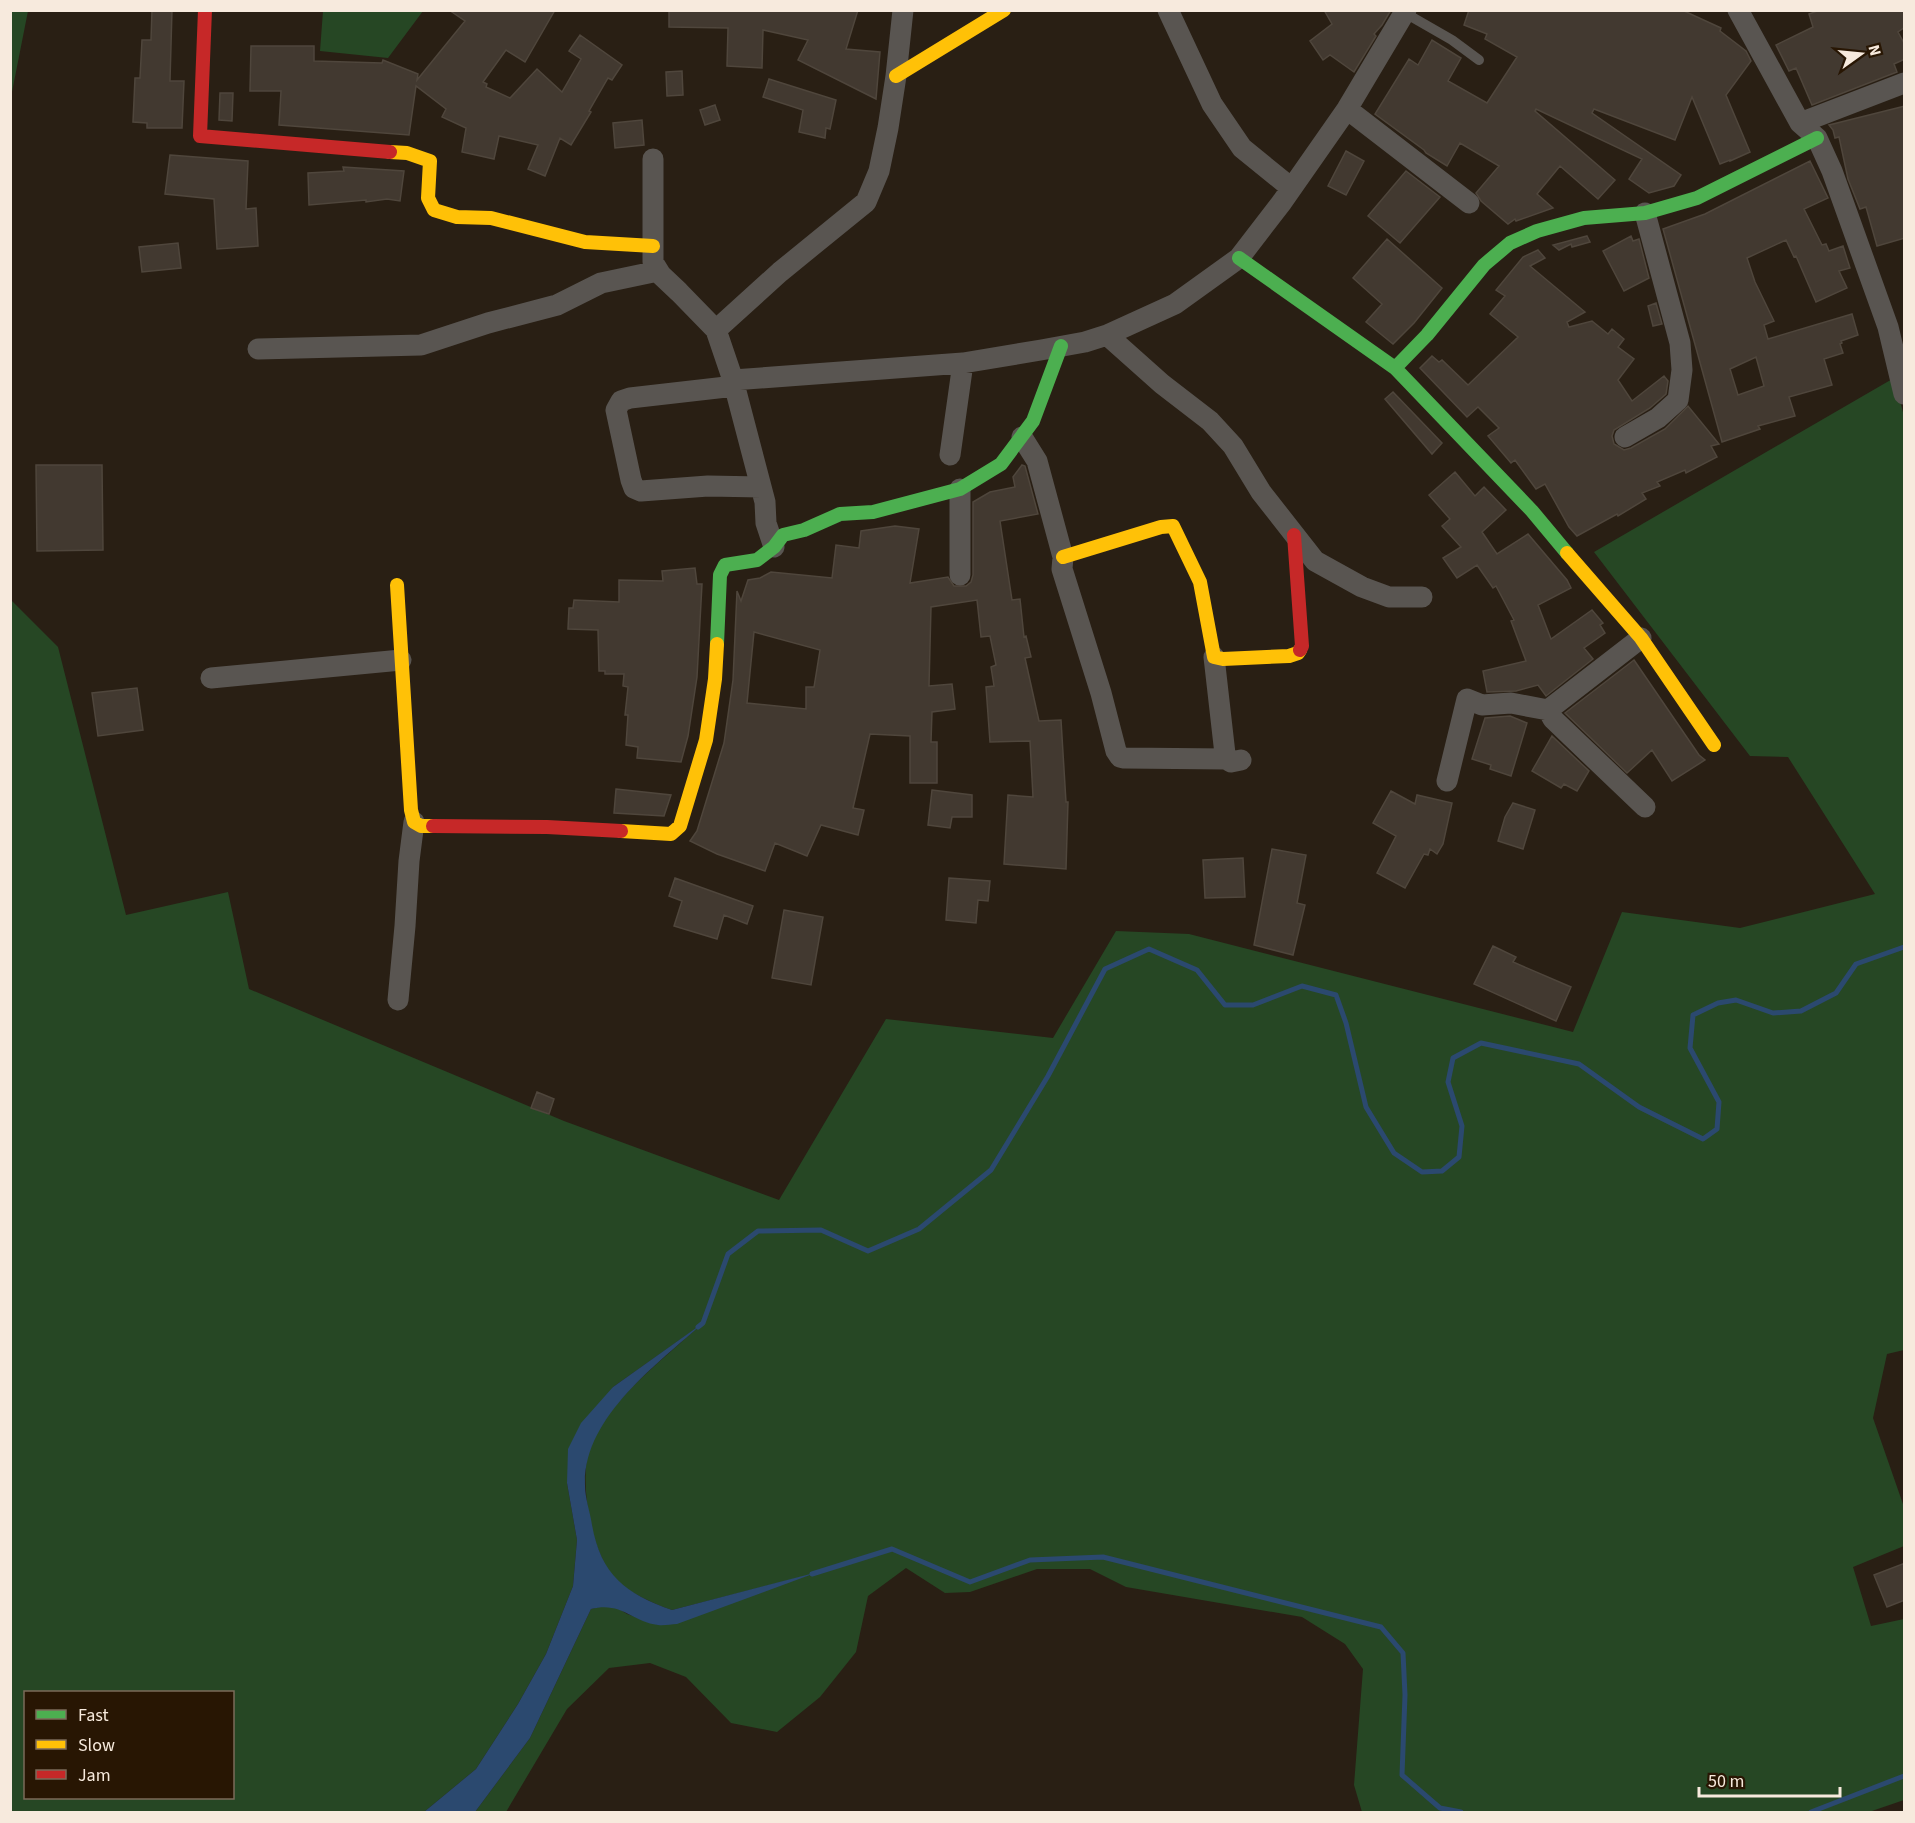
<svg xmlns="http://www.w3.org/2000/svg" width="1915" height="1823" viewBox="0 0 1915 1823" font-family="'Source Sans 3',sans-serif">
  <rect width="100%" height="100%" fill="#291f14"/>
  <path fill="#264724" fill-rule="evenodd" d="M11 10 28 11 11 97 10 11Z
    M323 11V10L423 11 388 58 320 51Z
    M1894 378 1904 416V1350L1887 1354 1873 1418 1904 1507V1546L1853 1567 1871 1626 1904 1619V1800L1869 1812H1362L1354 1785 1363 1669 1345 1644 1302 1617 1126 1587 1090 1569H1037L970 1592 945 1593 906 1568 868 1596 856 1652 820 1697 777 1732 731 1723 686 1677 650 1663 609 1668 567 1709 506 1812H475L530 1738 591 1609 603 1606 616 1607 627 1614 659 1625 809 1575 672 1610C657 1605 627 1592 616 1580 591 1554 579 1483 589 1449 592 1439 601 1426 607 1417 631 1383 667 1356 698 1327L613 1387 567 1483 577 1540 573 1586 546 1654 518 1704 476 1769 424 1812H11L10 599 58 647 126 915 228 892 249 989 564 1121 779 1200 886 1019 1053 1038 1116 931 1189 934 1573 1032 1622 912 1740 928 1875 894 1788 757 1750 756 1594 552ZM26 1692H232V1798H26Z"/>
  <path fill="#2b496f" d="M703 1323C658 1364 583 1417 585 1485 585 1498 590 1512 592 1525 601 1575 626 1594 672 1610L818 1572 677 1624C671 1624 664 1626 658 1625 631 1621 621 1601 591 1609L530 1738 475 1812H424L476 1769 518 1704 546 1654 573 1586 577 1540 567 1483 568 1449 581 1423 613 1387Z"/>
  <g fill="none" stroke-linecap="round" stroke-linejoin="round">
    <path stroke="#2b496f" stroke-width="5" d="M698 1327 703 1323 728 1254 758 1231 821 1230 868 1251 919 1229 991 1170 1048 1076 1105 969 1149 949 1197 970 1225 1005H1253L1302 986 1336 995 1346 1023 1366 1107 1394 1153 1422 1172 1442 1171 1459 1157 1462 1126 1448 1082 1453 1058 1481 1043 1579 1064 1639 1107 1703 1139 1717 1129 1719 1102 1690 1048 1693 1015 1718 1003 1736 1000 1773 1013 1801 1011 1836 993 1856 964 1904 947
      M812 1574 892 1549 970 1582 1030 1560 1103 1557 1381 1627 1403 1653 1405 1695 1402 1775 1440 1808 1461 1812
      M1811 1812 1904 1776"/>
  </g>
  <path fill="#423930" stroke="#4f463c" stroke-width="1.5" fill-rule="evenodd" d="M152 10H172L170 81H184L182 128H147V123L133 122 135 78H140L142 40H151Z
    M449 10H555L525 62 506 50 483 82 487 84 486 87 510 98 537 69 562 92 581 59 569 51 580 35 622 65 612 80 608 78 589 111 591 112 571 145 560 138 545 176 528 169 538 145 499 136 494 159 462 152 466 128 442 117 446 109 416 86 409 135 279 125 281 91H250L251 46H314V61L382 63 383 60 418 74 417 80 465 21Z
    M669 10H858L846 49 880 52 876 99 798 60 808 40 763 30 762 68 727 66 728 28 669 27Z
    M1324 10H1391L1382 25 1374 34 1376 36 1354 72 1330 55 1323 60 1310 41 1332 24Z
    M1469 10H1682L1721 28 1720 31 1746 51 1751 61 1726 95 1750 152 1730 161V160L1720 164 1692 97 1675 140 1594 109 1592 113 1681 175 1674 186 1649 193 1629 179 1642 159 1536 109 1535 111 1615 180 1598 199 1560 166 1537 194 1553 208 1516 221 1515 219 1508 224 1481 201 1476 193 1499 166 1460 143 1447 166 1426 153 1424 150 1375 114 1409 59 1418 65 1432 40 1461 58 1448 81 1487 103 1517 57 1485 39 1487 34 1464 25Z
    M1820 10H1905V27L1898 32 1905 45V59L1894 64 1897 72 1812 105 1796 68 1789 71 1776 45 1813 27 1809 14Z
    M682 71 683 95 667 96 666 72Z
    M769 79 836 100 830 129 826 128 825 138 799 132 803 110 763 97Z
    M220 93H233L232 121 219 120Z
    M715 105 720 120 705 125 700 110Z
    M1905 106V238L1877 246 1866 207 1860 209 1848 179 1839 137 1835 138 1833 130 1829 125Z
    M642 120 644 145 615 148 613 123Z
    M1346 151 1364 161 1346 195 1328 186Z
    M170 155 248 161 246 209 256 208 258 246 217 249 214 199 165 194Z
    M1810 161 1828 198 1804 209 1822 245 1826 244 1829 251 1843 246 1850 268 1839 271 1847 288 1816 302 1796 256 1794 257 1786 240 1747 258 1755 282 1774 321 1764 325 1768 339 1852 314 1858 335 1841 341 1842 343 1840 344 1843 353 1824 359 1832 385 1789 397 1795 416 1758 426 1760 429 1722 442 1663 229 1705 214ZM1756 357 1764 386 1738 395 1730 369Z
    M343 167 404 171 400 201 387 199 366 202V200L309 205 308 173 344 171Z
    M1406 171 1440 197 1400 243 1368 216Z
    M1587 236 1590 242 1572 247 1571 244 1559 250 1553 245Z
    M1631 236 1633 241 1639 239 1649 278 1624 291 1603 251Z
    M1387 239 1442 288 1414 323 1393 344 1366 322 1382 304 1353 278Z
    M178 243 181 268 142 272 139 247Z
    M1538 250 1545 258 1530 266 1585 312 1567 322 1569 327 1592 321 1608 334 1612 329 1624 339 1618 347 1634 359 1618 380 1632 401 1664 376 1668 381 1666 394 1650 408 1614 430 1612 436 1614 444 1624 450 1631 448 1665 429 1688 406 1719 444 1711 446 1717 457 1686 473 1685 470 1657 482 1660 486 1642 493 1646 499 1618 516 1617 514 1577 536 1569 527 1545 484 1536 489 1515 460 1511 463 1488 436 1499 428 1478 407 1467 417 1420 368 1432 356 1439 362 1442 360 1468 385 1518 337 1490 314 1505 296 1496 290 1523 257Z
    M1656 303 1662 324 1653 326 1648 306Z
    M1393 392 1442 443 1432 454 1385 399Z
    M36 465H102L103 550 37 551Z
    M1022 465 1025 466 1038 514 1000 521 1012 600 1020 599 1024 637 1026 636 1031 657 1025 658 1039 721 1061 720 1066 802H1068L1066 869 1004 864 1008 795 1033 797 1030 741 990 742 986 687 994 686 991 667 996 665 990 636 981 637 977 600 931 607 929 686 952 684 955 709 932 712 931 742H937V783H910V736L870 734 853 808 864 810 858 835 821 825 807 856 775 843 765 871 717 854 690 841 697 831 724 743 733 680 737 591 741 601 748 580 760 578 771 572 832 578 836 545 859 548 861 531 895 526 919 529 910 583 948 577 954 586H966L971 582 973 575V502L990 492 1015 487 1013 477ZM754 632 820 650 814 687H806V709L747 703Z
    M1455 472 1475 496 1484 487 1506 510 1482 532 1497 554 1528 534 1567 580 1571 588 1538 605 1551 639 1592 610 1603 623 1600 625 1605 633 1584 648 1593 659 1546 696 1538 685 1516 691 1487 692 1483 671 1526 661 1511 621 1514 620 1496 586 1493 588 1477 565 1457 578 1443 558 1461 547 1442 526 1450 519 1429 495Z
    M695 568 697 584H702L697 677 688 736 681 762 637 758 638 747 626 745 628 715H625L628 687 623 686 624 674H605V671H599L598 630 568 629 569 608H573L574 600 619 602V580L663 581 662 571Z
    M1634 660 1699 755 1705 760 1672 781 1652 750 1627 773 1565 713Z
    M137 688 143 730 98 736 92 693Z
    M1510 716 1527 723 1511 776 1490 769 1491 765 1472 759 1485 718Z
    M1552 736 1589 771 1577 791 1564 784 1561 788 1532 771Z
    M616 789 671 795 664 816 614 813Z
    M932 790 972 795V817H952L950 828 928 825Z
    M1391 791 1415 804 1417 795 1452 803 1443 844 1437 854 1430 849 1428 855 1424 854 1405 888 1377 873 1396 836 1373 823Z
    M1513 803 1535 810 1523 849 1498 841 1505 817Z
    M1272 849 1306 855 1297 903 1305 905 1293 955 1254 945Z
    M1243 858 1245 897 1205 898 1203 860Z
    M675 878 753 906 747 924 724 915 717 939 674 926 682 901 669 896Z
    M949 878 990 881 988 901 978 900 976 923 946 920Z
    M784 910 823 917 811 985 772 978Z
    M1493 946 1516 957 1513 962 1571 987 1556 1021 1474 984Z
    M537 1092 554 1099 549 1114 531 1108Z
    M1905 1563V1600L1887 1607 1874 1575Z"/>
  <g fill="none" stroke-linecap="round" stroke-linejoin="round">
    <path stroke="#595551" stroke-width="10" d="M1405 13 1452 40 1479 60"/>
    <path stroke="#595551" stroke-width="21" d="M1168 10 1212 104 1242 148 1290 187
      M1738 10 1800 123 1817 138 1832 171 1888 327 1904 394
      M1347 109 1469 203
      M1800 123 1904 83
      M653 159V262L661 275 679 292 716 330 733 380 765 502 766 523 774 547
      M716 330 780 272 866 202 879 171 888 128 896 76 903 10
      M1107 335 1162 384 1210 421 1233 446 1261 492 1315 561 1362 587 1389 597H1422
      M258 349 421 345 488 323 557 305 601 283 658 271
      M733 380 963 363 1041 350 1085 342 1107 335 1175 304 1239 258 1282 202 1347 109 1406 10
      M735 386 630 398 621 401 616 410 631 480 634 488 641 491 708 486 761 487
      M1022 437 1037 461 1063 557 1062 569 1101 693 1116 751 1120 757 1124 758 1226 759
      M1625 437 1658 418 1678 400 1682 370 1680 343 1645 213
      M950 455 963 363
      M960 489V575
      M1641 638 1548 710 1553 719 1645 807
      M1214 657 1225 754 1226 759 1231 762 1241 760
      M211 678 401 660
      M1447 781 1467 699 1482 705 1511 703 1548 710
      M398 1000 405 926 409 861 414 822"/>
    <path stroke="#4caf50" stroke-width="14" d="M1239 258 1395 368 1532 511 1567 553
      M1395 368 1427 335 1484 265 1510 243 1537 231 1584 218 1645 213 1697 198 1817 138
      M717 644 720 575 725 565 757 560 774 547 783 535 804 530 840 514 873 512 960 489 1001 464 1033 421 1061 346"/>
    <path stroke="#ffc107" stroke-width="14" d="M896 76 1004 10
      M390 152 407 153 430 161 428 198 434 210 457 217 491 218 585 242 653 246
      M1567 553 1641 638 1714 745
      M1063 557 1161 527 1173 526 1200 582 1214 657 1223 659 1289 656 1298 653 1300 650
      M397 585 411 810 414 822 421 826H433
      M621 831 671 834 680 826 706 740 715 679 717 644"/>
    <path stroke="#c62828" stroke-width="14" d="M205 10 200 136 390 152
      M1294 535 1302 646 1300 650
      M433 826 547 827 621 831"/>
  </g>
  <rect width="1915" height="1823" fill="none" stroke="#f7eadd" stroke-width="24"/>
  <rect x="24" y="1691" width="210" height="108" fill="#281603" stroke="#7b6b5a" stroke-width="1.5"/>
  <rect x="36" y="1710" width="30" height="9" fill="#4caf50" stroke="#7b6b5a" stroke-width="1.5"/>
  <text x="78" y="1721" font-size="18" fill="#f7eadd">Fast</text>
  <rect x="36" y="1740" width="30" height="9" fill="#ffc107" stroke="#7b6b5a" stroke-width="1.5"/>
  <text x="78" y="1751" font-size="18" fill="#f7eadd">Slow</text>
  <rect x="36" y="1770" width="30" height="9" fill="#c62828" stroke="#7b6b5a" stroke-width="1.5"/>
  <text x="78" y="1781" font-size="18" fill="#f7eadd">Jam</text>
  <g transform="translate(1861 54) rotate(75)" stroke="#281603" stroke-width="4.5" paint-order="stroke">
  <path d="M0-4.5L10 22L0 15L-10 22Z" fill="#f7eadd"/>
  <text y="-9" font-size="16" font-weight="bold" text-anchor="middle" fill="#f7eadd">N</text>
  </g>
  <path d="M1699 1787v9h141v-9" fill="none" stroke="#f7eadd" stroke-width="3"/>
  <text x="1708" y="1787" font-size="18" fill="#f7eadd" stroke="#281603" stroke-width="4.5" paint-order="stroke">50 m</text>
</svg>
